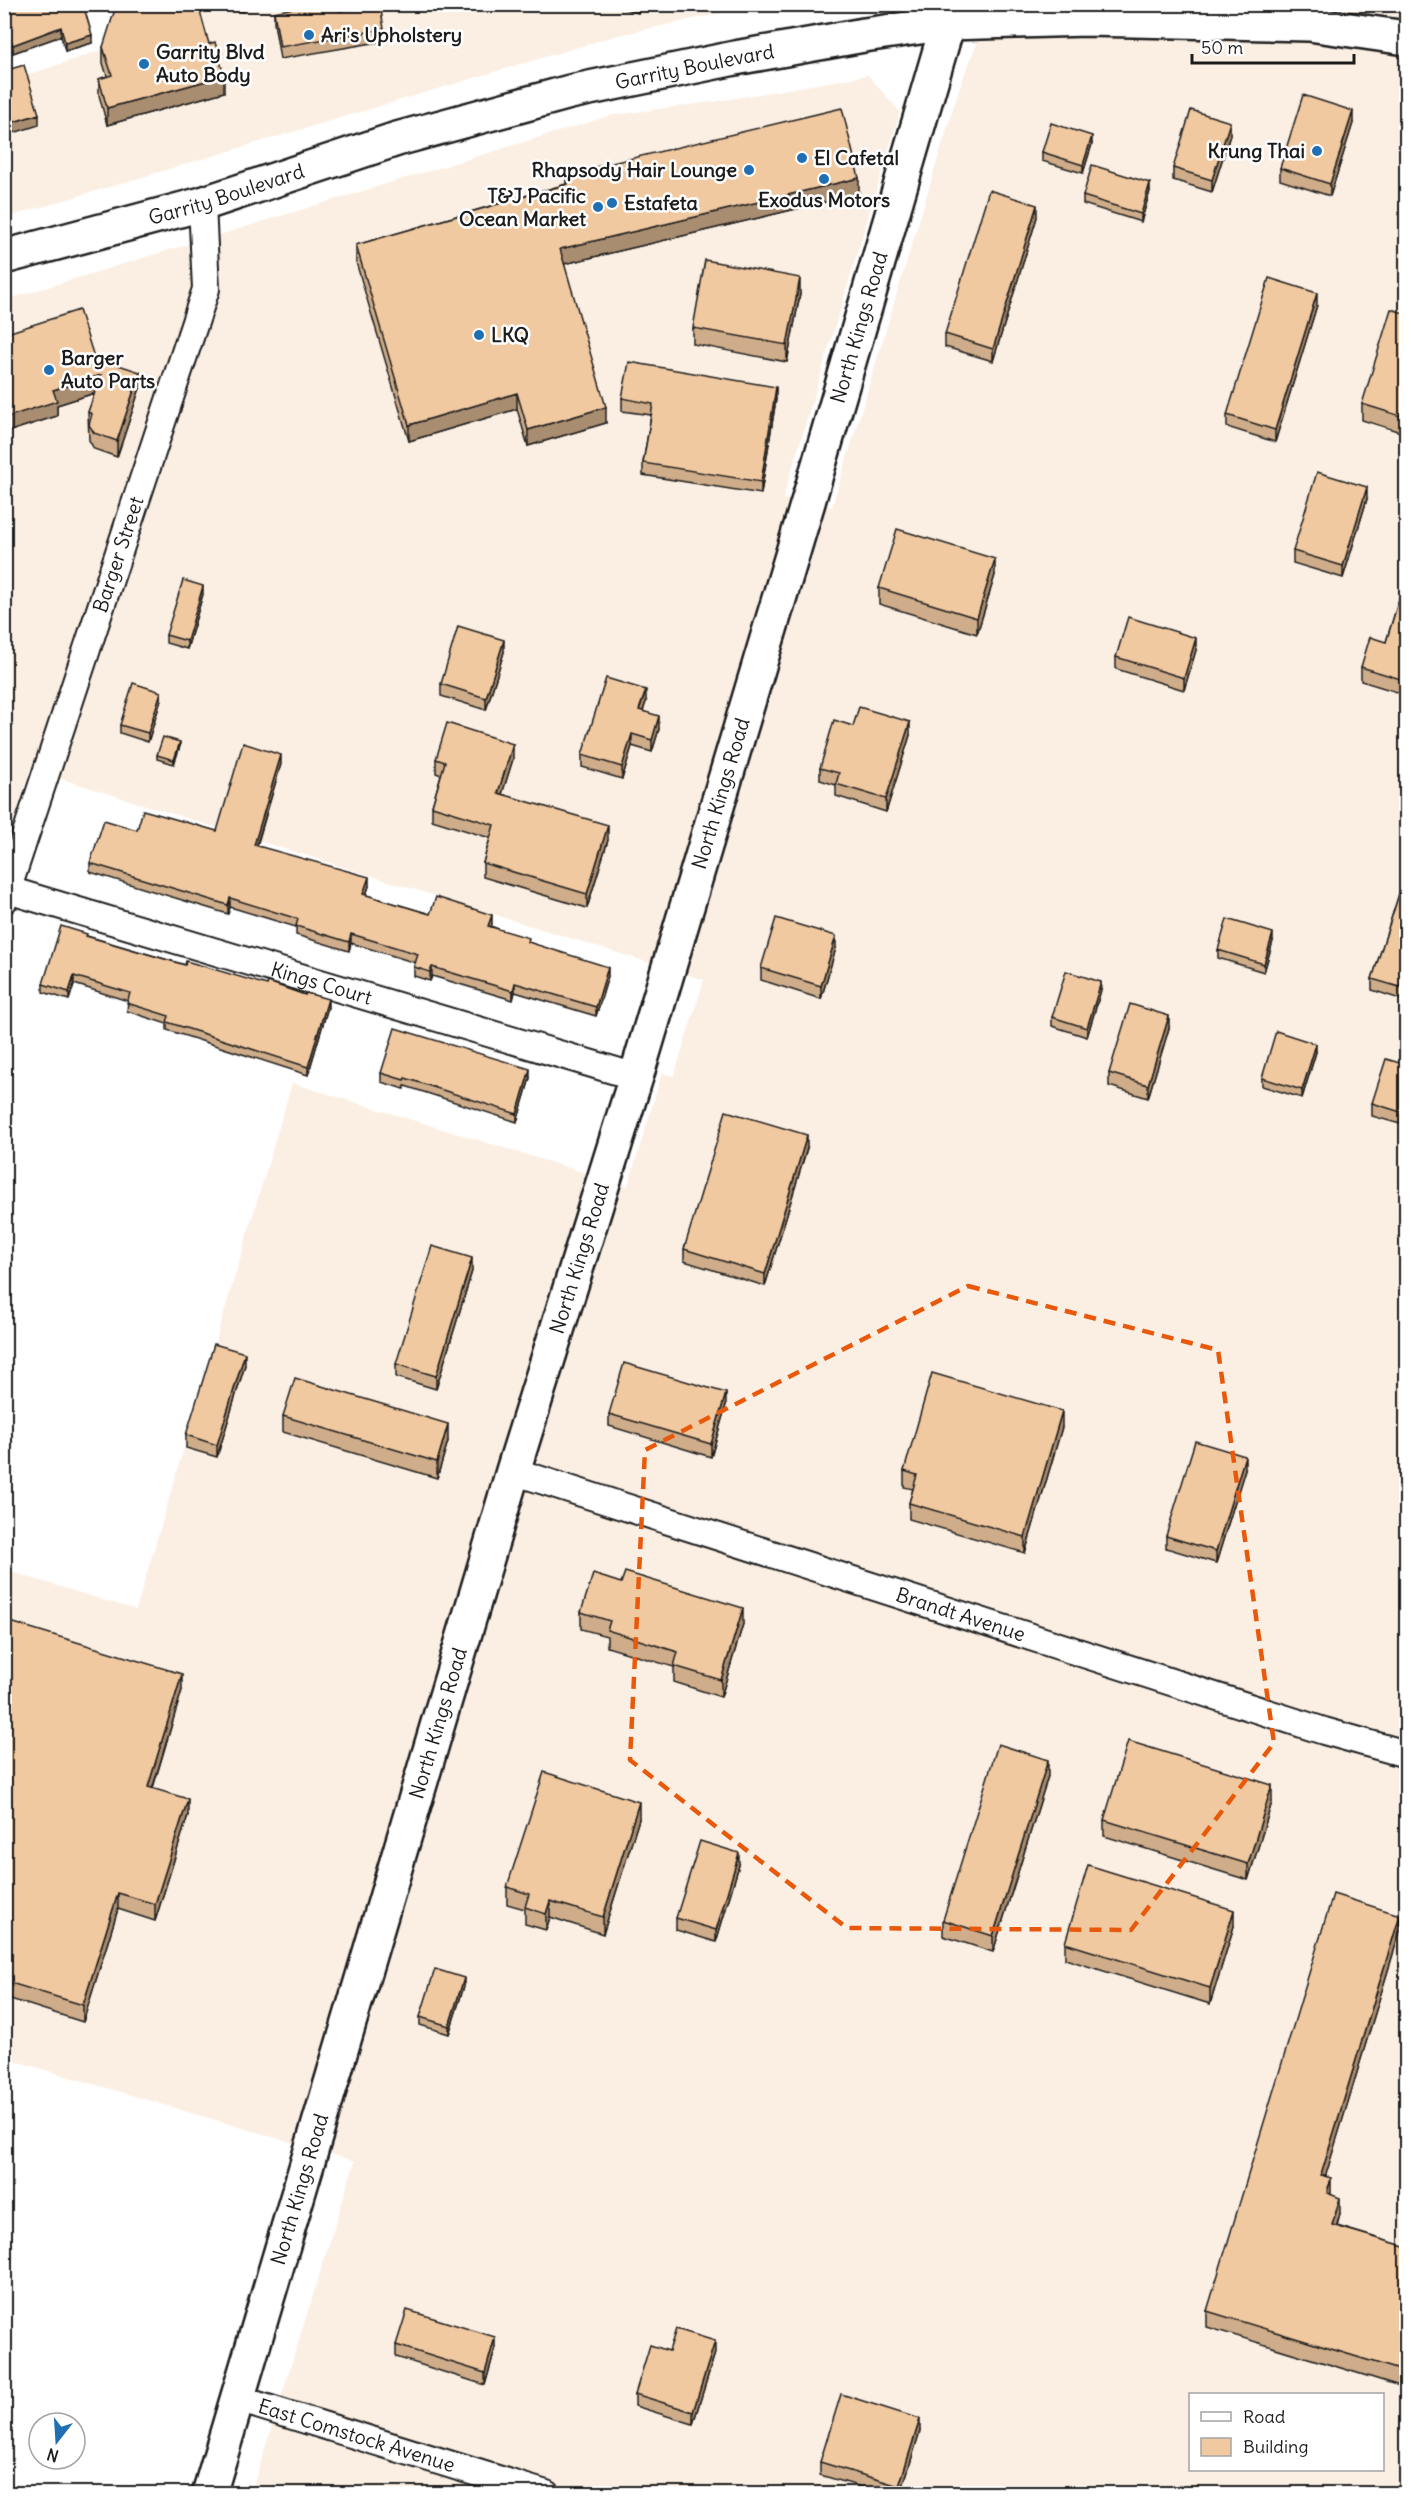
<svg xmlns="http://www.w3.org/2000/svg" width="1411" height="2498" viewBox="0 0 1411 2498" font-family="Delius,sans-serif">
  <rect width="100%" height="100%" fill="#fff"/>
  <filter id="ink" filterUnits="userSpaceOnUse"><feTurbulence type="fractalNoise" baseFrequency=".0167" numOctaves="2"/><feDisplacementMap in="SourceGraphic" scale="12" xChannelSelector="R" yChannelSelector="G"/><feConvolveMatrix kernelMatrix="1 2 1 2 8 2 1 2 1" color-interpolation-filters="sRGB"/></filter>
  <g filter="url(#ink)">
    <path fill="#fbefe3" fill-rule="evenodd" d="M116 5H758L615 36 5 218 4 83 102 50Z
      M992 5H1406V2493H251L355 2161 5 2058V1570L136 1610 292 1083 628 1186 662 1073 674 1076 704 980 30 769 5 851V300L613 115 713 102 868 75 900 112 783 499 832 507 960 86ZM1190 2394H1382V2470H1190Z"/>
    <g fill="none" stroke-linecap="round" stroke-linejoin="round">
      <g stroke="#1c1c1c" stroke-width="30">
        <g id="street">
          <path id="s1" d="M8 890 636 1077"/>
          <path id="s2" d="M4 900 206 289 202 204"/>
          <path id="s3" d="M513 1471 1324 1731 1406 1754"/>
          <path id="s4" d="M238 2399 546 2494"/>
        </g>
      </g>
      <g stroke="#1c1c1c" stroke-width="38">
        <g id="secondary">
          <path id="s5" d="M209 2494 513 1471 636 1077 808 502 948 23 951 4"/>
        </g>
      </g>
      <g stroke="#1c1c1c" stroke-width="38">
        <g id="primary">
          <path id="s6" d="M4 257 202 204 397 139 570 92 735 58 864 35 948 23 1087 19 1309 24 1406 38"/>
        </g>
      </g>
      <use href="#street" stroke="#fff" stroke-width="26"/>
      <use href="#secondary" stroke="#fff" stroke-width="33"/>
      <use href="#primary" stroke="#fff" stroke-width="33"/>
    </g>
    <path fill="#cfad8a" stroke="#1c1c1c" stroke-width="1.5" d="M4 4H83L92 43 65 51 61 36 13 53 4 32Z
      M217 4H245L243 12Z
      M541 4H551L550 7Z
      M609 4H640L638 13Z
      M340 11 384 29V41L280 59 274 23V12Z
      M209 44 224 92 107 125 99 95V79L107 76 103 63V47Z
      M1353 123 1330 196 1280 180V168Z
      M1230 135 1212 192 1173 180V168Z
      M1092 144 1083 173 1042 161V152Z
      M566 174 859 194 564 264 606 423 528 446 517 409 409 441 356 262V245L566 184Z
      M1150 191 1141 222 1083 204V196Z
      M1037 217 993 361 945 347V334Z
      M800 294 787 362 693 344V328Z
      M1317 305 1275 442 1227 427V415Z
      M1407 314V434L1362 420V404Z
      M94 357 140 388 117 457 94 449 89 440 88 412 95 393 57 405V416L4 433Z
      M622 398 776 399 761 494 643 475V463L651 415 622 411Z
      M1367 499 1343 578 1293 563V551Z
      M1407 573V695L1361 681V667L1386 642Z
      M995 575 977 634 879 604V588Z
      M203 594 187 649 166 643V635Z
      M1196 650 1184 690 1116 669V657Z
      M504 652 486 710 441 696V684Z
      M161 700 148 742 120 733V725Z
      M646 702 643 711 659 729 652 752 632 746 622 779 582 767V755Z
      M853 726 910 735 886 812 836 796V785L820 780V768Z
      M180 746 174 764 157 759V755Z
      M436 759H513L502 794 608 840 587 908 483 877V863L490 838 432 820V806L441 775 436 773Z
      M281 764 257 846 369 886 366 895 430 914 492 924 491 926 608 976 596 1016 515 992 513 1000 432 976 430 981 414 976V967L416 963 351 943 349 951 296 935V927L230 907 228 914 90 872V863L137 830 217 831Z
      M1407 869 1406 1001 1372 990V979Z
      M87 936 328 1007 308 1075 167 1030V1024L127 1011 128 1001 74 984 69 1000 43 992V984Z
      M1273 941 1264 972 1218 958V950Z
      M836 948 821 999 761 980V968Z
      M1101 990 1087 1037 1052 1026V1017Z
      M1169 1028 1148 1098 1109 1086V1073Z
      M1316 1052 1302 1098 1262 1086V1078Z
      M1407 1065V1126L1372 1116V1103Z
      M381 1073 530 1078 517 1122 405 1086 404 1089 381 1082Z
      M807 1148 765 1286 684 1261V1249Z
      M472 1271 436 1389 396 1377V1364Z
      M245 1365 217 1457 186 1448V1435Z
      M726 1405 711 1457 609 1426V1414Z
      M283 1416 448 1441 437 1478 283 1432Z
      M1062 1427 1025 1553 909 1519V1503L913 1489 904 1487V1471Z
      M1245 1469 1216 1563 1166 1548V1536Z
      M581 1612 743 1624 721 1697 674 1682V1667L607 1647V1636L581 1629Z
      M4 1620 182 1690 153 1788 188 1815 155 1921 118 1909 83 2022 4 1997Z
      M1048 1776 993 1952 943 1936V1920Z
      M1272 1802 1248 1880 1104 1836V1820Z
      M639 1819 603 1934 550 1917 546 1930 525 1924V1909L507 1904V1887Z
      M739 1865 716 1942 676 1930V1918Z
      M1234 1926 1210 2004 1065 1959V1943Z
      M1400 1931 1325 2177 1331 2195 1340 2214 1337 2226 1407 2247V2375L1403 2387 1207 2327V2311Z
      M464 1986 449 2034 420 2025V2017Z
      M396 2345 495 2349 485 2385 396 2357Z
      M669 2351 715 2353 693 2424 635 2406V2394Z
      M920 2431 901 2493H882L820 2475V2462Z"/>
    <path fill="#a98d71" stroke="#1c1c1c" stroke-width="1.5" d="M638 4H640L638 13Z
      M61 27V36L13 53V45Z
      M92 35V43L65 51V43Z
      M224 76V92L107 125V108Z
      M1353 111V123L1330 196V184Z
      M39 114V125L4 136V125Z
      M1230 122V135L1212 192V180Z
      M1092 136V144L1083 173V165Z
      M859 178V194L560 265V249Z
      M1150 183V191L1141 222V214Z
      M1037 205V217L993 361V349Z
      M800 278V294L787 362V345Z
      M1317 293V305L1275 442V430Z
      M140 372V388L117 457V441Z
      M101 375V391L57 405V416L4 433V418L53 390Z
      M776 387V399L761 494V482Z
      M517 393V409L409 441V425Z
      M606 407V423L528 446V430Z
      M1367 487V499L1343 578V566Z
      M995 559V575L977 634V618Z
      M203 586V594L187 649V641Z
      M1196 638V650L1184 690V678Z
      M504 640V652L486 710V698Z
      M646 690V702L639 723V710Z
      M161 692V700L148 742V733Z
      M659 716V729L652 752V740Z
      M910 722V735L886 812V799Z
      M632 734V746L622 779V767Z
      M180 742V746L174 764V760Z
      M513 744V759L498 807V793Z
      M281 755V764L254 854V845Z
      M608 825V840L587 908V894Z
      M369 877V886L363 903V894Z
      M230 898V907L228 914V905Z
      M492 915V924L488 935V926Z
      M1273 933V941L1264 972V964Z
      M351 934V943L349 951V942Z
      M836 936V948L821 999V986Z
      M432 967V976L430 981V972Z
      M608 967V976L596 1016V1007Z
      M74 976V984L69 1000V992Z
      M1101 982V990L1087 1037V1028Z
      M515 983V992L513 1000V991Z
      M328 999V1007L308 1075V1067Z
      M1169 1016V1028L1148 1098V1085Z
      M1316 1044V1052L1302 1098V1090Z
      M530 1069V1078L517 1122V1114Z
      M807 1135V1148L765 1286V1274Z
      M472 1258V1271L436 1389V1376Z
      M245 1353V1365L217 1457V1445Z
      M726 1393V1405L711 1457V1444Z
      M1062 1411V1427L1025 1553V1537Z
      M448 1424V1441L437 1478V1462Z
      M1245 1456V1469L1216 1563V1551Z
      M743 1608V1624L721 1697V1680Z
      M182 1674V1690L148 1803V1787Z
      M1048 1760V1776L993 1952V1936Z
      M1272 1785V1802L1248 1880V1864Z
      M188 1799V1815L155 1921V1904Z
      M639 1802V1819L603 1934V1917Z
      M739 1853V1865L716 1942V1930Z
      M118 1893V1909L83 2022V2005Z
      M550 1901V1917L546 1930V1914Z
      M1234 1910V1926L1210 2004V1988Z
      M1400 1915V1931L1321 2191V2175Z
      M464 1978V1986L449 2034V2026Z
      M1331 2178V2194L1327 2193Z
      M1340 2198V2214L1332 2241V2225Z
      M495 2337V2349L485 2385V2373Z
      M715 2341V2353L693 2424V2412Z
      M1407 2359V2375L1403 2387V2371Z
      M920 2419V2431L901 2493H899V2486Z"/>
    <path fill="#f1c9a1" stroke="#1c1c1c" stroke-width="1.5" d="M4 4H83L92 35 65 43 61 27 13 45 4 24Z
      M122 4H198L209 44 215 42 224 76 107 108 99 79 112 75 103 47 116 6Z
      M313 4H339L340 11 373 4H380L384 29 280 47 274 12Z
      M24 65 39 114 4 125V71Z
      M1303 95 1353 111 1330 184 1280 168Z
      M842 108 859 178 560 249 606 407 528 430 517 393 409 425 356 245 568 184 566 174Z
      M1191 110 1230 122 1212 180 1173 168Z
      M1051 123 1092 136 1083 165 1042 152Z
      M1092 165 1150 183 1141 214 1083 196Z
      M989 190 1037 205 993 349 945 334Z
      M705 260 800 278 787 345 693 328Z
      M1269 278 1317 293 1275 430 1227 415Z
      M1391 309 1407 314V418L1362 404Z
      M79 310 94 357 140 372 117 441 94 433 89 425 92 414 88 412 101 375 53 390 57 401 4 418V334Z
      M629 362 776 387 761 482 643 463 653 404 622 398Z
      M1317 472 1367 487 1343 566 1293 551Z
      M897 529 995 559 977 618 879 588Z
      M1407 573V681L1361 667 1370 637 1386 642Z
      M183 580 203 586 187 641 166 635Z
      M1128 617 1196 638 1184 678 1116 657Z
      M458 626 504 640 486 698 441 684Z
      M606 678 646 690 639 710 659 716 652 740 632 734 622 767 582 755Z
      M133 683 161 692 148 733 120 725Z
      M859 707 910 722 886 799 836 784 839 773 820 768 834 720 853 726Z
      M447 723 513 744 498 793 608 825 587 894 483 863 494 825 432 806 445 762 436 759Z
      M163 737 180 742 174 760 157 755Z
      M243 743 281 755 254 845 369 877 363 894 430 914 436 897 492 915 488 926 529 938 528 942 608 967 596 1007 515 983 513 991 432 967 430 972 414 967 418 954 351 934 349 942 296 926 298 919 230 898 228 905 90 863 104 820 137 830 143 810 217 831Z
      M1407 869V988L1406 989 1372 979Z
      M776 918 836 936 821 986 761 968Z
      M1227 919 1273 933 1264 964 1218 950Z
      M61 926 87 934 86 936 185 965 186 961 267 985 268 982 305 995 306 993 328 999 308 1067 167 1022 169 1016 127 1003 130 993 74 976 69 992 43 984Z
      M1066 971 1101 982 1087 1028 1052 1017Z
      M1130 1004 1169 1016 1148 1085 1109 1073Z
      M395 1028 530 1069 517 1114 405 1078 404 1080 381 1073Z
      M1276 1031 1316 1044 1302 1090 1262 1078Z
      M1386 1059 1407 1065V1114L1372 1103Z
      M726 1111 807 1135 765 1274 684 1249Z
      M432 1246 472 1258 436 1376 396 1364Z
      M214 1344 245 1353 217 1445 186 1435Z
      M624 1363 726 1393 711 1444 609 1414Z
      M932 1373 1062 1411 1025 1537 909 1503 917 1475 904 1471Z
      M295 1378 448 1424 437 1462 283 1416Z
      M1195 1441 1245 1456 1216 1551 1166 1536Z
      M625 1572 743 1608 721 1680 674 1666 678 1652 607 1630 610 1621 581 1612 593 1574 621 1583Z
      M4 1620 182 1674 148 1787 188 1799 155 1904 118 1893 83 2005 4 1981Z
      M1128 1741 1272 1785 1248 1864 1104 1820Z
      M998 1744 1048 1760 993 1936 943 1920Z
      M544 1772 639 1802 603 1917 550 1901 546 1914 525 1907 529 1894 507 1887Z
      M700 1841 739 1853 716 1930 676 1918Z
      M1088 1865 1234 1910 1210 1988 1065 1943Z
      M1333 1894 1400 1915 1321 2175 1331 2178 1327 2193 1340 2198 1332 2225 1407 2247V2359L1403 2371 1207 2311Z
      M435 1969 464 1978 449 2026 420 2017Z
      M407 2310 495 2337 485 2373 396 2345Z
      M676 2329 715 2341 693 2412 635 2394 650 2345 669 2351Z
      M841 2394 920 2419 899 2486 820 2462Z"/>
  </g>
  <path fill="none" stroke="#e8590c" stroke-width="4.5" stroke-dasharray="12 8" stroke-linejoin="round" d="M968 1286 1218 1350 1274 1743 1131 1930 847 1928 630 1760 645 1450Z"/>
  <g fill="#1f6fb2" stroke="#fff" stroke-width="2">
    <circle cx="309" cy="35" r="6"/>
    <circle cx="144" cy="64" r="6"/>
    <circle cx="1317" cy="151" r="6"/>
    <circle cx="802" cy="158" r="6"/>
    <circle cx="749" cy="170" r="6"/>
    <circle cx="824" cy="179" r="6"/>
    <circle cx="612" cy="203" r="6"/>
    <circle cx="598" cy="207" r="6"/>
    <circle cx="479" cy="335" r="6"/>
    <circle cx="49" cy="370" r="6"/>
  </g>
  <g text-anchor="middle" stroke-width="5" stroke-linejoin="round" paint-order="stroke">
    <g font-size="20" font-weight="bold" fill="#1c1c1c" stroke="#fff" text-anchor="start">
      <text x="321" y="42">Ari's Upholstery</text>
      <text x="156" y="59">Garrity Blvd<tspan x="156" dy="23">Auto Body</tspan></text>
      <text x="1305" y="158" text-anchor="end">Krung Thai</text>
      <text x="814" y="165">El Cafetal</text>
      <text x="737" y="177" text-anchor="end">Rhapsody Hair Lounge</text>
      <text x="586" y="203" text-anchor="end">T&amp;J Pacific<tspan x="586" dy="23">Ocean Market</tspan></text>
      <text x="824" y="207" text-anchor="middle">Exodus Motors</text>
      <text x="624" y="210">Estafeta</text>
      <text x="491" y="342">LKQ</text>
      <text x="61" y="365">Barger<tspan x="61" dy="23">Auto Parts</tspan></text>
    </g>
    <g font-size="20" fill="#1c1c1c" stroke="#fff">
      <text dy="7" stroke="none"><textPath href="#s6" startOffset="717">Garrity Boulevard</textPath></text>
      <text dy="7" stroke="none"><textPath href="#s6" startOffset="231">Garrity Boulevard</textPath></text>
      <text dy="7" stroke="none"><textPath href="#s5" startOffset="2262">North Kings Road</textPath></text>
      <text dy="7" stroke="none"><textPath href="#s2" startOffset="364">Barger Street</textPath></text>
      <text dy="7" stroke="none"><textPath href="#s5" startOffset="1776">North Kings Road</textPath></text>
      <text dy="7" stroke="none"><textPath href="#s1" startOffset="327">Kings Court</textPath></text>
      <text dy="7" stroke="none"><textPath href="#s5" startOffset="1290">North Kings Road</textPath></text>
      <text dy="7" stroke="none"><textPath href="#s3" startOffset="470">Brandt Avenue</textPath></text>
      <text dy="7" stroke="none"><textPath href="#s5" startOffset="804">North Kings Road</textPath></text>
      <text dy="7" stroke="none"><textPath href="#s5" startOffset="318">North Kings Road</textPath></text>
      <text dy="7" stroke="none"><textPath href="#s4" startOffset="124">East Comstock Avenue</textPath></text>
    </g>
  </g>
  <rect width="1411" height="2498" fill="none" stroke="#fff" stroke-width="24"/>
  <rect x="12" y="12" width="1387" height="2474" fill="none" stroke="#1c1c1c" stroke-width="2" filter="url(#ink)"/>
  <rect x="1189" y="2393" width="195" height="78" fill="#ffffff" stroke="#a4a4a4" stroke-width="1.5"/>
  <rect x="1201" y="2412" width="30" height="9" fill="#ffffff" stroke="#a4a4a4" stroke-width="1.5"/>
  <text x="1243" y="2423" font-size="18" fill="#1c1c1c">Road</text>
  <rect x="1201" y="2438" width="30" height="18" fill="#f1c9a1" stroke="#a4a4a4" stroke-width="1.5"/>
  <text x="1243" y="2453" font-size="18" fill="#1c1c1c">Building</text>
  <g transform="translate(57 2441) rotate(197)"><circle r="28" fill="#ffffff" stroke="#a4a4a4" stroke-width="1.5"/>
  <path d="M0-4.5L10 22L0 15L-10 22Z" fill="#1f6fb2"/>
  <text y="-9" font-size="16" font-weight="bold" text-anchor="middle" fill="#1c1c1c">N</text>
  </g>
  <path d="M1192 54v9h162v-9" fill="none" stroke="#1c1c1c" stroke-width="3"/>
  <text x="1201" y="54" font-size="18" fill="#1c1c1c" stroke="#ffffff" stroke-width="4.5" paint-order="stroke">50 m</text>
</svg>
